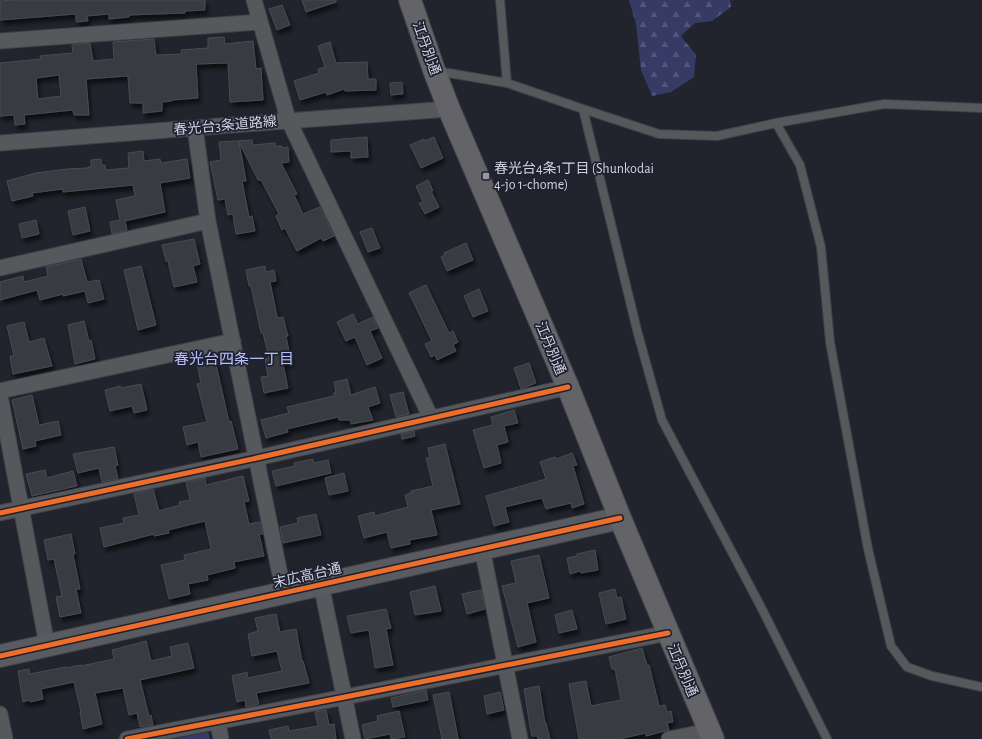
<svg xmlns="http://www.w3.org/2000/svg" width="982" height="739" viewBox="0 0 982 739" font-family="'Alegreya Sans','Noto Sans JP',sans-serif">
  <defs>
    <pattern id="forest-firs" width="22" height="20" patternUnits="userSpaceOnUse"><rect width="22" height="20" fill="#363a64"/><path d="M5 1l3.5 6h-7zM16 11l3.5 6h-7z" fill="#52567a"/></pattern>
    <filter id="shadow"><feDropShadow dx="2.5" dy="4.5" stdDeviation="2" flood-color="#0009"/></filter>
  </defs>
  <rect width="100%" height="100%" fill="#22242d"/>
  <path fill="url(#forest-firs)" d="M629 0H730L731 7 712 21 695 23 681 36 696 55 694 77 671 92 652 96 641 70 636 24Z"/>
  <path fill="#363a64" d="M208 732 210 739H174Z"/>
  <path fill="#383a41" stroke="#494b53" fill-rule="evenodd" filter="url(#shadow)" d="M16 0H205V10L185 11V13L129 15V17L109 19V14L87 16 88 21 76 22V14L0 20V1Z
    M302 0H336V2L306 12Z
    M282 5 290 25 277 30 269 9Z
    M224 37 225 44 253 41 256 69 261 68 263 100 230 102 228 63 196 64 198 98 172 100V101L162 102V111L143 113V103H130L128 76 86 79 89 115H74L73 110 24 115 25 124 15 125 14 115 0 116V63L41 59 40 56 73 53 72 45 90 43 93 61 114 59 113 42 154 39 156 55 182 54 181 50 208 48V38ZM59 75 61 96 38 99 36 78Z
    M330 42 336 63 367 62 368 79H376V90L345 91 344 89 327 95 326 92 300 100 294 81 319 73 318 69 325 67 318 46Z
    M402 82 403 94 391 95 390 83Z
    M367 137 368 157 351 158V151L331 152V140Z
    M434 137 443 158 421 168 410 145 424 139 425 141Z
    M252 140 253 145 275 143V146H282V148L288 147 289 162 281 163 297 194 294 195 303 214 320 207 334 236 323 241 321 238 297 251 285 228 282 230 276 216 279 214 261 180H258L239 142 246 181H242L249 217 252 216 255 231 236 234 233 214 228 215 225 199 218 200 210 162 221 160 219 142Z
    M143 151 144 161 160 159 161 163 187 159 190 178 160 183 165 212 125 221 127 230 112 234 110 222 120 220 116 200 135 196 133 185 63 192 62 189 32 193 33 196 12 201 7 181 36 173 67 169 88 168V167H91V160L101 159 102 165H105L106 170 129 168 128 153Z
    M428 180 433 191H431L439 207 425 214 419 203 423 202 416 186Z
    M85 207 90 231 73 235 68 211Z
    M36 220 39 234 22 238 19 224Z
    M372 228 380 248 368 252 360 232Z
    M194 239 200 264 193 266 197 282 174 287 168 261H166L162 245Z
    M466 243 473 260 447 271 441 257 445 255 444 253Z
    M81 259 87 282 99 280 104 299 88 303 85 291 63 296V294L40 300 37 290 0 300V282L23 276 24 282 48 276 46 267Z
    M141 266 156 325 138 330 124 270Z
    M265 266 266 272 274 270 276 281 270 282 277 316 279 318 283 317 288 336H286L291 362 283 364 288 388 264 393 261 377 268 376 265 359 269 358 263 333H261L251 286H249L246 270Z
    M426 285 449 333 453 331 458 342 453 345 456 351 437 360 435 355 431 357 425 344 432 341 409 293Z
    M479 289 488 311 473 317 464 296Z
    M353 314 358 324 373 317 378 328 370 331 382 358 367 365 355 337 346 341 337 322Z
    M84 321 89 341 91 340 95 359 75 364 68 325Z
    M24 322 29 342 44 338 52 366 13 374 10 356H14L7 326Z
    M215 360 229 422 231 421 238 449 201 457 198 442 187 445 183 427 207 422 197 384 201 383 197 364Z
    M529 363 536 383 521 389 514 368Z
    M347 379 351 395 375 387 380 403 368 407 373 420 351 424V420H339L338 417 287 429 288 432 266 438 261 420 289 413 287 407 334 396V393L336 392 334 382Z
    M141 384 147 410 134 413 132 406 110 411 105 390 120 386 121 388Z
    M403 392 409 414 396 417 390 395Z
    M32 395 39 425 58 421 61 435 35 441 36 446 23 449 12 400Z
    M514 410 518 423 504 426 508 442 497 445 501 463 484 468 473 430 493 425 491 417Z
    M414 431 415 436 402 439 401 434Z
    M445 444 460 504 431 510 437 535 409 540 410 544 391 548 387 532 364 538 358 516 374 512 375 516 408 507 405 495 411 493V491L433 486 426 458H430L428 448Z
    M114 447 118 465 115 466 118 479 102 482 99 468 78 473 73 454Z
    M572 453 577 465 573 466 584 504 572 508 571 503 546 509 542 498 505 507 509 522 494 526 486 496 546 479 540 462 555 457 556 459Z
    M313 459 314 463 328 460 331 473 276 486 272 471 295 466 294 463Z
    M45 470 47 478 73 471 77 486 32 496 26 474Z
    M344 473 348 491 329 495 325 478Z
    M243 476 249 501 244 502 249 524 260 522 263 534H259L264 556 234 562 235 568 207 575 208 580 188 584 190 594 169 599 161 565 185 560 184 555 211 549 205 521 168 530 169 533 154 536V534L104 547 100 528 124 523 123 518 139 515 134 494 153 489 159 511 180 505 179 502 190 500 186 482 205 478 206 485Z
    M316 514 321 535 283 543 280 527 298 523 297 518Z
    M71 534 75 554 73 555 80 589H76L81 613 60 617 56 597 62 596 54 559 48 560 44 540Z
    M595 550 598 570 581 573 580 571 570 574 567 558 577 556V554Z
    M539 555 549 598 527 603 536 642 518 647 502 586 516 583 511 561Z
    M435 586 441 611 415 615 410 592Z
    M615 589 617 598 621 597 626 619 606 624 599 593Z
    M481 590 485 609 467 614 462 594Z
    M386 609 391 628 386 629 393 665 375 668 369 630 351 633 347 616Z
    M572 610 577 629 559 633 555 615Z
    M276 614 280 632 296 629 302 661H303L309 683 256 693 259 704 246 707 245 700 237 702 232 676 247 672 248 678 282 671 277 651 252 656 248 634 258 631 255 618Z
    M146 641 151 661 172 656 170 647 188 643 194 668 140 680 149 716 151 715 153 725 140 727 137 713 129 715 123 688 95 693 102 724 83 729 80 712H81L74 682 41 689 43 699 30 702 29 700 23 702 18 671 29 669 30 674 66 667V668L81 665V666L114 659 112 650Z
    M642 648 647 665H649L659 706 665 705 667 712 671 711 673 722 667 723 669 730 646 736V733L619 739H579L569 684 586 681 591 706 621 700 615 669H612L609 657Z
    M539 686 545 723H546L550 739H538L537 736H532L530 726 524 689Z
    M426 690 428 700 393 707 391 698Z
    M449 692 455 722 458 739H442L433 695Z
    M500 692 504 710 487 714 484 696Z
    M326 710 329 725 334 724 336 739H271L269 730 288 726 289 731 318 726 315 712Z
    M399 711 405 737 391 739 390 734 365 739 362 725 378 721 377 716Z"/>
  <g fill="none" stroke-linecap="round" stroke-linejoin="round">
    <g stroke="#3f4148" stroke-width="10">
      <path id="lane" d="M500 0 507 83
        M437 71 507 83 583 109 659 134 717 136 776 123 884 104 982 108
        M583 109 638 334 662 420 762 609 827 739
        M776 123 800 165 821 247 830 342 868 549 891 646 907 667 932 676 982 687"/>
    </g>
    <g stroke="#3f4148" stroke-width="17">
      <path id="street" d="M254 0 288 119 431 418
        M0 41 260 22
        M195 128 208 221 284 594
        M0 143C150 132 299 119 449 109
        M0 268 208 221
        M0 391 233 341
        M0 396 47 645
        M0 513 257 458 568 387
        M482 548 520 739
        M321 584 353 739
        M0 714 5 739
        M218 722 221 739
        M127 739 345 697 668 633
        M669 739 709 731"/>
    </g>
    <g stroke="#3f4148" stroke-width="24">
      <path id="secondary" d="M0 656 620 518"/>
    </g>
    <g stroke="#3f4148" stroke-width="24">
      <path id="primary" d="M410 0 434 70 449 109 568 387 620 518 713 739"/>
    </g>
    <use href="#lane" stroke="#56585c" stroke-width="8"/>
    <use href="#street" stroke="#56585c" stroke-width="15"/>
    <use href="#secondary" stroke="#5a5b60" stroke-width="22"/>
    <use href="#primary" stroke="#636368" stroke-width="22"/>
    <g stroke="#1e2131" stroke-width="8">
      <path id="cycleway" d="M0 513 257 458 568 387
        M0 656 620 518
        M127 739 345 697 668 633"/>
    </g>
    <use href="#cycleway" stroke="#ee6e29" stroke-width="5"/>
  </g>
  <rect fill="#9496a0" stroke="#1e2131" stroke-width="1.5" x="482" y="172" width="8" height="8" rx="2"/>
  <g text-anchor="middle" stroke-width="3.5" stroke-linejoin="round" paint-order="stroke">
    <g font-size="14" fill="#d1d3de" stroke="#1e2131">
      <text transform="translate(427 48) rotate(70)" y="5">江丹別通</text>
      <text transform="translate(225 125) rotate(-5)" y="5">春光台3条道路線</text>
      <text transform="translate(551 348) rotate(67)" y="5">江丹別通</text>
      <text transform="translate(307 575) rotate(-13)" y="5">末広高台通</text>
      <text transform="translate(683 670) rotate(67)" y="5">江丹別通</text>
    </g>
    <g font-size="14" fill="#d1d3de" stroke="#1e2131" text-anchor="start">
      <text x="494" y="173">春光台4条1丁目 (Shunkodai<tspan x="494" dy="16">4-jo 1-chome)</tspan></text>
    </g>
    <g font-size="15" fill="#b7c0f9" stroke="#1e2131">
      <text x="234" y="364">春光台四条一丁目</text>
    </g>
  </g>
</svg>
